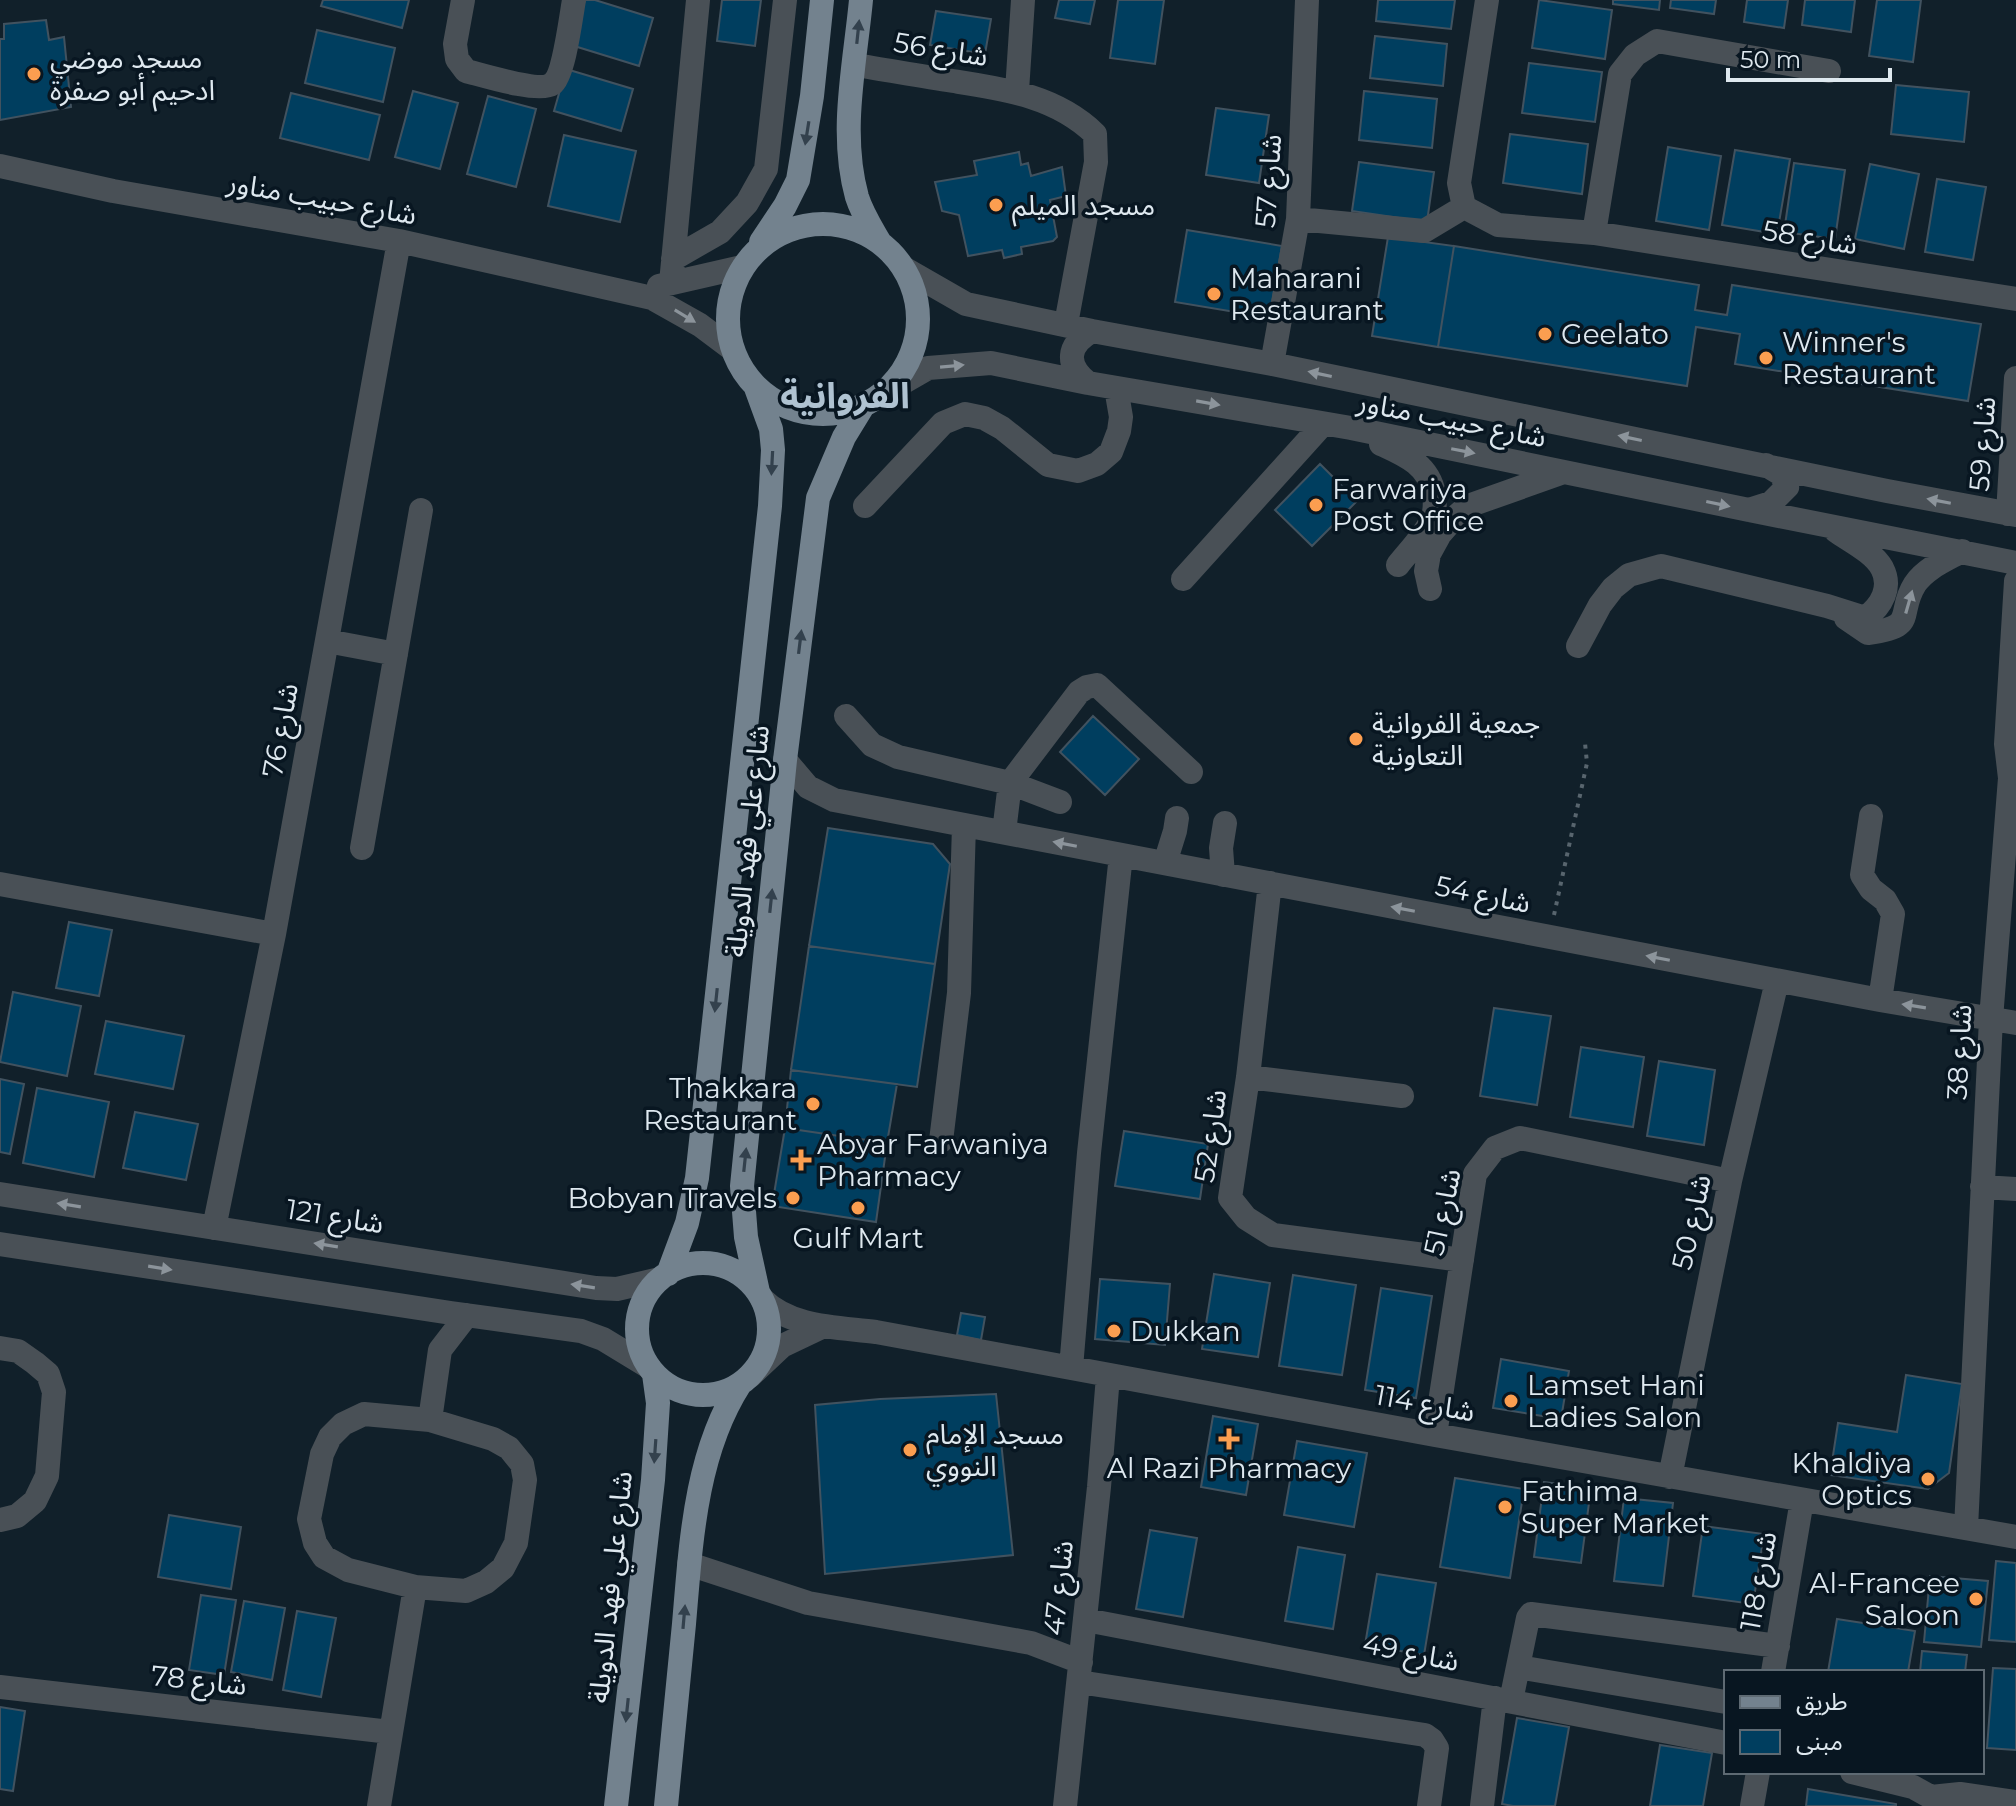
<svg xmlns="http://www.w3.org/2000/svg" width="2016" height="1806" viewBox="0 0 2016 1806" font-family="Montserrat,'Noto Sans Arabic',sans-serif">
  <rect width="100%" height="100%" fill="#11202a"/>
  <path fill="#003e5f" stroke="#41525f" stroke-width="2" d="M323 0H409L402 28 321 6Z
    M585 0H595L653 18 639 66 571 45Z
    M722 0H761L755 46 717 41Z
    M1059 0H1095L1090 24 1055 18Z
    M1118 0H1164L1155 64 1110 58Z
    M1378 0H1455L1451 29 1376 21Z
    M1539 0 1612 10 1605 59 1532 48Z
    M1613 0H1660L1659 10 1613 4Z
    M1671 0H1716L1714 14 1670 8Z
    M1747 0H1788L1784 28 1744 22Z
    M1805 0H1855L1851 32 1802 25Z
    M1877 0H1921L1913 62 1869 56Z
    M936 11 991 19 985 54 930 45Z
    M46 20 49 40 64 37 71 107 0 120V39H4V24Z
    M317 30 395 48 383 102 305 83Z
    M1375 36 1447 44 1443 86 1370 78Z
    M1529 63 1602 72 1595 122 1522 113Z
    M566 69 633 89 621 131 554 111Z
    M1896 85 1969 92 1964 142 1891 134Z
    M413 91 458 103 440 169 395 157Z
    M1364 91 1437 99 1432 148 1359 140Z
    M291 93 380 115 369 160 280 138Z
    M488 96 536 109 516 187 467 174Z
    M1216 108 1269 115 1259 183 1206 175Z
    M1510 134 1588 144 1582 194 1503 183Z
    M564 135 636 151 620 222 548 206Z
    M1668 147 1721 156 1709 230 1656 221Z
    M1735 150 1790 159 1777 234 1722 225Z
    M1019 152 1021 165 1028 163 1031 176 1062 167 1066 196 1050 200 1057 237 1053 241 1021 247 1022 254 1004 258 1002 250 968 256 959 215 942 211 935 182 977 175 974 161Z
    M1359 162 1434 172 1427 222 1352 211Z
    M1794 163 1845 170 1835 239 1784 232Z
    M1870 164 1919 174 1904 249 1855 239Z
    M1937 179 1986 187 1973 260 1925 252Z
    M1187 230 1282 246 1272 303 1263 313 1253 315 1175 302Z
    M1388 237 1454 246 1438 347 1372 336Z
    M1454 246 1699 285 1695 310 1727 315 1732 285 1981 324 1968 401 1735 364 1740 334 1696 327 1687 386 1438 347Z
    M1320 464 1357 501 1312 546 1275 510Z
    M1093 716 1139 759 1105 795 1060 752Z
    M828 828 933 844 950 864 935 964 809 946Z
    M69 922 112 930 99 996 56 988Z
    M809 946 935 964 917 1087 791 1070Z
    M13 992 81 1006 67 1076 0 1062Z
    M1494 1008 1551 1016 1537 1105 1480 1096Z
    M106 1021 184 1036 173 1089 95 1074Z
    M1581 1047 1644 1057 1633 1127 1570 1117Z
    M1659 1061 1715 1070 1704 1145 1647 1136Z
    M791 1070 897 1084 887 1143 785 1128Z
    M0 1079 24 1084 10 1154 0 1152Z
    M37 1088 109 1102 94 1177 23 1163Z
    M135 1112 198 1124 186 1180 123 1168Z
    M785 1128 887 1143 876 1222 772 1206Z
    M1124 1131 1208 1144 1200 1199 1115 1186Z
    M1214 1274 1270 1283 1258 1357 1202 1349Z
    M1293 1275 1356 1285 1342 1375 1279 1366Z
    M1100 1279 1170 1284 1165 1345 1095 1339Z
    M1381 1288 1432 1296 1416 1398 1365 1390Z
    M961 1313 985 1317 981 1340 957 1335Z
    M1501 1359 1569 1371 1561 1419 1493 1408Z
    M1906 1375 1962 1384 1949 1473 1928 1489 1830 1475 1838 1423 1897 1432Z
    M996 1394 1013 1555 825 1574 815 1405 880 1399Z
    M1213 1416 1258 1424 1246 1495 1201 1487Z
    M1297 1441 1367 1453 1354 1527 1284 1515Z
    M1455 1478 1524 1489 1510 1578 1440 1567Z
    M1544 1482 1591 1488 1581 1563 1534 1557Z
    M1624 1498 1673 1503 1663 1586 1614 1581Z
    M169 1515 241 1527 231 1589 158 1577Z
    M1703 1526 1764 1534 1753 1604 1693 1596Z
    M1150 1530 1197 1538 1183 1617 1136 1609Z
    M1298 1547 1345 1555 1333 1629 1285 1621Z
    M1996 1561 2016 1563V1642L1989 1640Z
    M1377 1574 1436 1583 1424 1655 1365 1645Z
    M1930 1576 1988 1581 1981 1647 1924 1642Z
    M201 1595 236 1600 224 1675 189 1670Z
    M244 1601 285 1608 272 1680 231 1672Z
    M297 1611 336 1618 321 1697 283 1690Z
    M1837 1619 1915 1631 1908 1672H1828Z
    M1922 1651 1967 1655 1965 1672H1920Z
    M1993 1668 2016 1669V1750L1987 1748Z
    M0 1707 25 1711 13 1791 0 1789Z
    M1517 1718 1569 1727 1555 1806H1513L1502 1804Z
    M1660 1745 1712 1753 1703 1806H1650Z
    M1808 1789 1896 1804V1806H1806Z"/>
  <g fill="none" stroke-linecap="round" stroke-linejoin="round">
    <path stroke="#58656e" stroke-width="4" stroke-dasharray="4 6" stroke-linecap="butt" d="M1554 915 1587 763 1585 743"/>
    <path stroke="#495056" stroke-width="24" d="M463 0 455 44 457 59 466 71C482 75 539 93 552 84 564 76 571 16 574 0
      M855 65C887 70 920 76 953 81 1004 89 1056 96 1095 134L1096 162 1066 324
      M1017 91 1023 0
      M0 166 113 191 399 241 652 298 700 325 732 349
      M1464 207 1498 225 1594 233 2016 299
      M1464 207 1459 183 1487 0
      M1298 219 1424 231 1464 207
      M1594 233 1620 74 1635 55 1657 41 1829 71
      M673 259 720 232 747 203 766 169 785 0
      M905 269 966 304 1092 331 1272 364 1887 491 2016 515
      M671 283 698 0
      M659 286 742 267
      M1272 364 1298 219 1307 0
      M1088 383C1065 365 1067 345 1092 331
      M881 395 928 368 991 363 1088 383 1351 428 1749 510 2016 563
      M1381 444C1405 455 1429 465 1434 494 1435 501 1435 512 1432 519 1425 535 1409 551 1398 565
      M865 506 943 423 965 414 984 418 1002 428 1048 465 1078 471 1097 464 1111 452 1119 431 1121 417 1116 388
      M1749 510 1771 503 1787 487 1781 474 1766 465
      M2008 514 2016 378
      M1183 579 1322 425
      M1430 589 1426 571 1429 554 1440 534 1454 518 1468 506 1561 473
      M1846 618 1868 633C1919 627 1896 614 1915 584 1926 568 1946 560 1962 551
      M327 641 396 654
      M1578 646 1600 605 1613 588 1629 575 1661 566 1827 606 1865 618C1882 606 1892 587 1882 568 1873 552 1850 541 1836 531
      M846 716 872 745 898 757 1010 783 1060 802
      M785 760 808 787 834 800 1880 1000 2016 1023
      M1871 816 1862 875 1871 889 1885 900 1893 914 1880 1000
      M1004 832 1010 783 1079 692 1087 687 1097 685 1191 772
      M362 848 421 510
      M1165 863 1175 831 1177 818
      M1223 875 1221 848 1225 823
      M1270 883 1248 1077 1230 1198 1246 1218 1273 1235 1462 1260
      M0 884 274 934
      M1248 1077 1402 1096
      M941 1141 959 993 964 825
      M1982 1187 2016 1189
      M0 1194 596 1288 617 1289 660 1279
      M214 1228 274 934 399 241
      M0 1244 451 1313 581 1331 603 1339 649 1367
      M762 1299C791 1328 837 1327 876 1332L1435 1435 2016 1537
      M0 1348 18 1351 35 1363 48 1374 54 1392 47 1476 35 1501 17 1516 0 1520
      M1071 1368 1089 1153 1121 855
      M750 1376 782 1346 824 1326
      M364 1414 430 1420 493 1439 509 1448 522 1464 525 1480 516 1543 503 1568 486 1582 466 1591 415 1587 348 1570 324 1557 315 1543 309 1519 322 1454 330 1437 343 1424Z
      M430 1420 440 1350 467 1315
      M1435 1435 1475 1174 1495 1148 1520 1138 1730 1181
      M1670 1477 1730 1181 1777 981
      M1966 1528 1991 1019 2010 778 2006 744 2016 581
      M689 1564 808 1603 1031 1643 1081 1662
      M1086 1620 1726 1743
      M1518 1667 1726 1702
      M1773 1672 1802 1500
      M1079 1682 1425 1735 1432 1740 1437 1748 1429 1806
      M0 1687 390 1732
      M1511 1701 1528 1618 1531 1614 1778 1646
      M1852 1772 1913 1787 1931 1797
      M1931 1797 1960 1794 2016 1802
      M379 1806 415 1587
      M1065 1806 1099 1487 1108 1376
      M1482 1806 1495 1698
      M1752 1806 1758 1772"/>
    <path stroke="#73828e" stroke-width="24" d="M861 0C855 64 839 133 857 197 862 213 871 227 879 241
      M728 319a95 95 0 1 1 190 0a95 95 0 1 1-190 0Z
      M761 242 785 206 798 180 812 96 822 0
      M637 1329a66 66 0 1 1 132 0a66 66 0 1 1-132 0Z
      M668 1274 687 1223 697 1178 770 506 773 450 771 429 756 388
      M758 1292 746 1237 742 1186 785 760 818 498 844 437 863 406
      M616 1806 653 1480 658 1403 654 1374
      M666 1806C672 1745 678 1685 684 1624 691 1543 695 1454 740 1384"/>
  </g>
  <defs><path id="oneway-solid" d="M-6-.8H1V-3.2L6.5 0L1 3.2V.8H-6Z" transform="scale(2)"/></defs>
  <g fill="#33414d">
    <use href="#oneway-solid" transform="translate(858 32) rotate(-84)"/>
    <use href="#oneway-solid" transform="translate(807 133) rotate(99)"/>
    <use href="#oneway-solid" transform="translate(772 463) rotate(93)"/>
    <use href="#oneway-solid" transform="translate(800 642) rotate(-83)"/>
    <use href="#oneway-solid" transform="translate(771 901) rotate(-84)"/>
    <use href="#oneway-solid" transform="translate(716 1000) rotate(96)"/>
    <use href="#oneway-solid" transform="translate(745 1160) rotate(-84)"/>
    <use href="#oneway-solid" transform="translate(655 1451) rotate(94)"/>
    <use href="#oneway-solid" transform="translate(684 1617) rotate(-85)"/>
    <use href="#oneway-solid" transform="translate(627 1710) rotate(96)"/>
  </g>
  <g fill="#8c949b">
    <use href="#oneway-solid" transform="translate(685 316) rotate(31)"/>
    <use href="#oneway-solid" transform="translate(952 366) rotate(-5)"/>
    <use href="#oneway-solid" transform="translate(1320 374) rotate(-168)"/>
    <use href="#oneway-solid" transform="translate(1208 403) rotate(10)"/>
    <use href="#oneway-solid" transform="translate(1630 438) rotate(-168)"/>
    <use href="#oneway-solid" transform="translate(1463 451) rotate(11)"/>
    <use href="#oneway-solid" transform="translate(1939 501) rotate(-169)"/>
    <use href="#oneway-solid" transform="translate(1718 504) rotate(12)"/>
    <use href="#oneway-solid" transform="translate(1909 602) rotate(-74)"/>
    <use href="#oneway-solid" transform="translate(1065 844) rotate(-169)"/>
    <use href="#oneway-solid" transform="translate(1403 909) rotate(-169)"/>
    <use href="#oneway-solid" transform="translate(1658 958) rotate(-169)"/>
    <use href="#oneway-solid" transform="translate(1914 1006) rotate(-171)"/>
    <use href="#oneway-solid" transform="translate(69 1205) rotate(-171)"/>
    <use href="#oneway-solid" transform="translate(326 1245) rotate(-171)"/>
    <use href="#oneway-solid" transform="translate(160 1268) rotate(9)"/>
    <use href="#oneway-solid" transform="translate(583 1286) rotate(-171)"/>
  </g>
  <g fill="#fb9e50" stroke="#081621" stroke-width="3">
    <circle cx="34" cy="74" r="8"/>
    <circle cx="996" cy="205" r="8"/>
    <circle cx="1214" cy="294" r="8"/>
    <circle cx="1545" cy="334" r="8"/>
    <circle cx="1766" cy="358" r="8"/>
    <circle cx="1316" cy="505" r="8"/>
    <circle cx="1356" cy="739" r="8"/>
    <circle cx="813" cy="1104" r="8"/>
    <path d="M797 1148h8v8h8v8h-8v8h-8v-8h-8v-8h8z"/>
    <circle cx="793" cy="1198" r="8"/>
    <circle cx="858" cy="1208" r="8"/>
    <circle cx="1114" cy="1331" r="8"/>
    <circle cx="1511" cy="1401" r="8"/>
    <path d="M1225 1427h8v8h8v8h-8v8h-8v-8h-8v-8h8z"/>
    <circle cx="910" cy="1450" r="8"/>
    <circle cx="1928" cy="1479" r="8"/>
    <circle cx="1505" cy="1507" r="8"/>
    <circle cx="1976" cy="1599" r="8"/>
  </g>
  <g text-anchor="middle" stroke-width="7" stroke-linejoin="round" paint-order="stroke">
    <g font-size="28" fill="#dee8ef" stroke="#081621">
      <text transform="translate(941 49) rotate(9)" y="10">شارع 56</text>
      <text transform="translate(1268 181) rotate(-86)" y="10">شارع 57</text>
      <text transform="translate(322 198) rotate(10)" y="10">شارع حبيب مناور</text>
      <text transform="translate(1810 237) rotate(9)" y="10">شارع 58</text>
      <text transform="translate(1452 419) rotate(11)" y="10">شارع حبيب مناور</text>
      <text transform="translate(1982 444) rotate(-86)" y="10">شارع 59</text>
      <text transform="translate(280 730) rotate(-80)" y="10">شارع 76</text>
      <text transform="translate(747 841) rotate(-84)" y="10">شارع علي فهد الدويلة</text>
      <text transform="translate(1483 894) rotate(11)" y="10">شارع 54</text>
      <text transform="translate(1959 1052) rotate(-87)" y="10">شارع 38</text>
      <text transform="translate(1210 1136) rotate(-82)" y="10">شارع 52</text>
      <text transform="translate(1442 1212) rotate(-78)" y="10">شارع 51</text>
      <text transform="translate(335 1216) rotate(9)" y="10">شارع 121</text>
      <text transform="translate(1691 1222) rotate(-78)" y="10">شارع 50</text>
      <text transform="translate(1425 1403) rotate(10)" y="10">شارع 114</text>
      <text transform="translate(1758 1581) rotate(-80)" y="10">شارع 118</text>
      <text transform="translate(610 1587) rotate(-84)" y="10">شارع علي فهد الدويلة</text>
      <text transform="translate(1058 1588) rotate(-84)" y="10">شارع 47</text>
      <text transform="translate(1411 1652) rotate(11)" y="10">شارع 49</text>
      <text transform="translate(199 1680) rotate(6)" y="10">شارع 78</text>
    </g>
    <g font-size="28" fill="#dee8ef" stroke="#081621" text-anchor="start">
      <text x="50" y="68">مسجد موضي<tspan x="50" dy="32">ادحيم أبو صفرة</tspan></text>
      <text x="1012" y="215">مسجد الميلم</text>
      <text x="1230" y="288">Maharani<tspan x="1230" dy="32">Restaurant</tspan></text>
      <text x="1561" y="344">Geelato</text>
      <text x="1782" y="352">Winner's<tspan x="1782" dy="32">Restaurant</tspan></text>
      <text x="1332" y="499">Farwariya<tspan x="1332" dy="32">Post Office</tspan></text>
      <text x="1372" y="733">جمعية الفروانية<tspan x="1372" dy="32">التعاونية</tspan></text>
      <text x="797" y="1098" text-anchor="end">Thakkara<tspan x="797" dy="32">Restaurant</tspan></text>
      <text x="817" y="1154">Abyar Farwaniya<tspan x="817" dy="32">Pharmacy</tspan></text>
      <text x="777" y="1208" text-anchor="end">Bobyan Travels</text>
      <text x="858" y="1248" text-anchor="middle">Gulf Mart</text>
      <text x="1130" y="1341">Dukkan</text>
      <text x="1527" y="1395">Lamset Hani<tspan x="1527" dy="32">Ladies Salon</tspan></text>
      <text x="926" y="1444">مسجد الإمام<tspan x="926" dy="32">النووي</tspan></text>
      <text x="1912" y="1473" text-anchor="end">Khaldiya<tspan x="1912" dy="32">Optics</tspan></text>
      <text x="1229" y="1478" text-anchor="middle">Al Razi Pharmacy</text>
      <text x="1521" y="1501">Fathima<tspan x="1521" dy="32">Super Market</tspan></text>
      <text x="1960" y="1593" text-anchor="end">Al-Francee<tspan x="1960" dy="32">Saloon</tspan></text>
    </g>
    <g font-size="36" font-weight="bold" fill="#afc2d1" stroke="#081621">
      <text x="845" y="408">الفروانية</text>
    </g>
  </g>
  <rect x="1724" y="1670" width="260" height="104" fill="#081621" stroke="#5e6a73" stroke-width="2"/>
  <rect x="1740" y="1696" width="40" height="12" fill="#73828e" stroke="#5e6a73" stroke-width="2"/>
  <text x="1796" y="1710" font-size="24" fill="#dee8ef">طريق</text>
  <rect x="1740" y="1730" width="40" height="24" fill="#003e5f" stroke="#5e6a73" stroke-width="2"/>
  <text x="1796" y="1750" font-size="24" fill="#dee8ef">مبنى</text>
  <path d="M1728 68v12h162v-12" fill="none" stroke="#dee8ef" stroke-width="4"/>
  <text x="1740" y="68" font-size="24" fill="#dee8ef" stroke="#081621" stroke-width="6" paint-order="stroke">50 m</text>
</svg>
